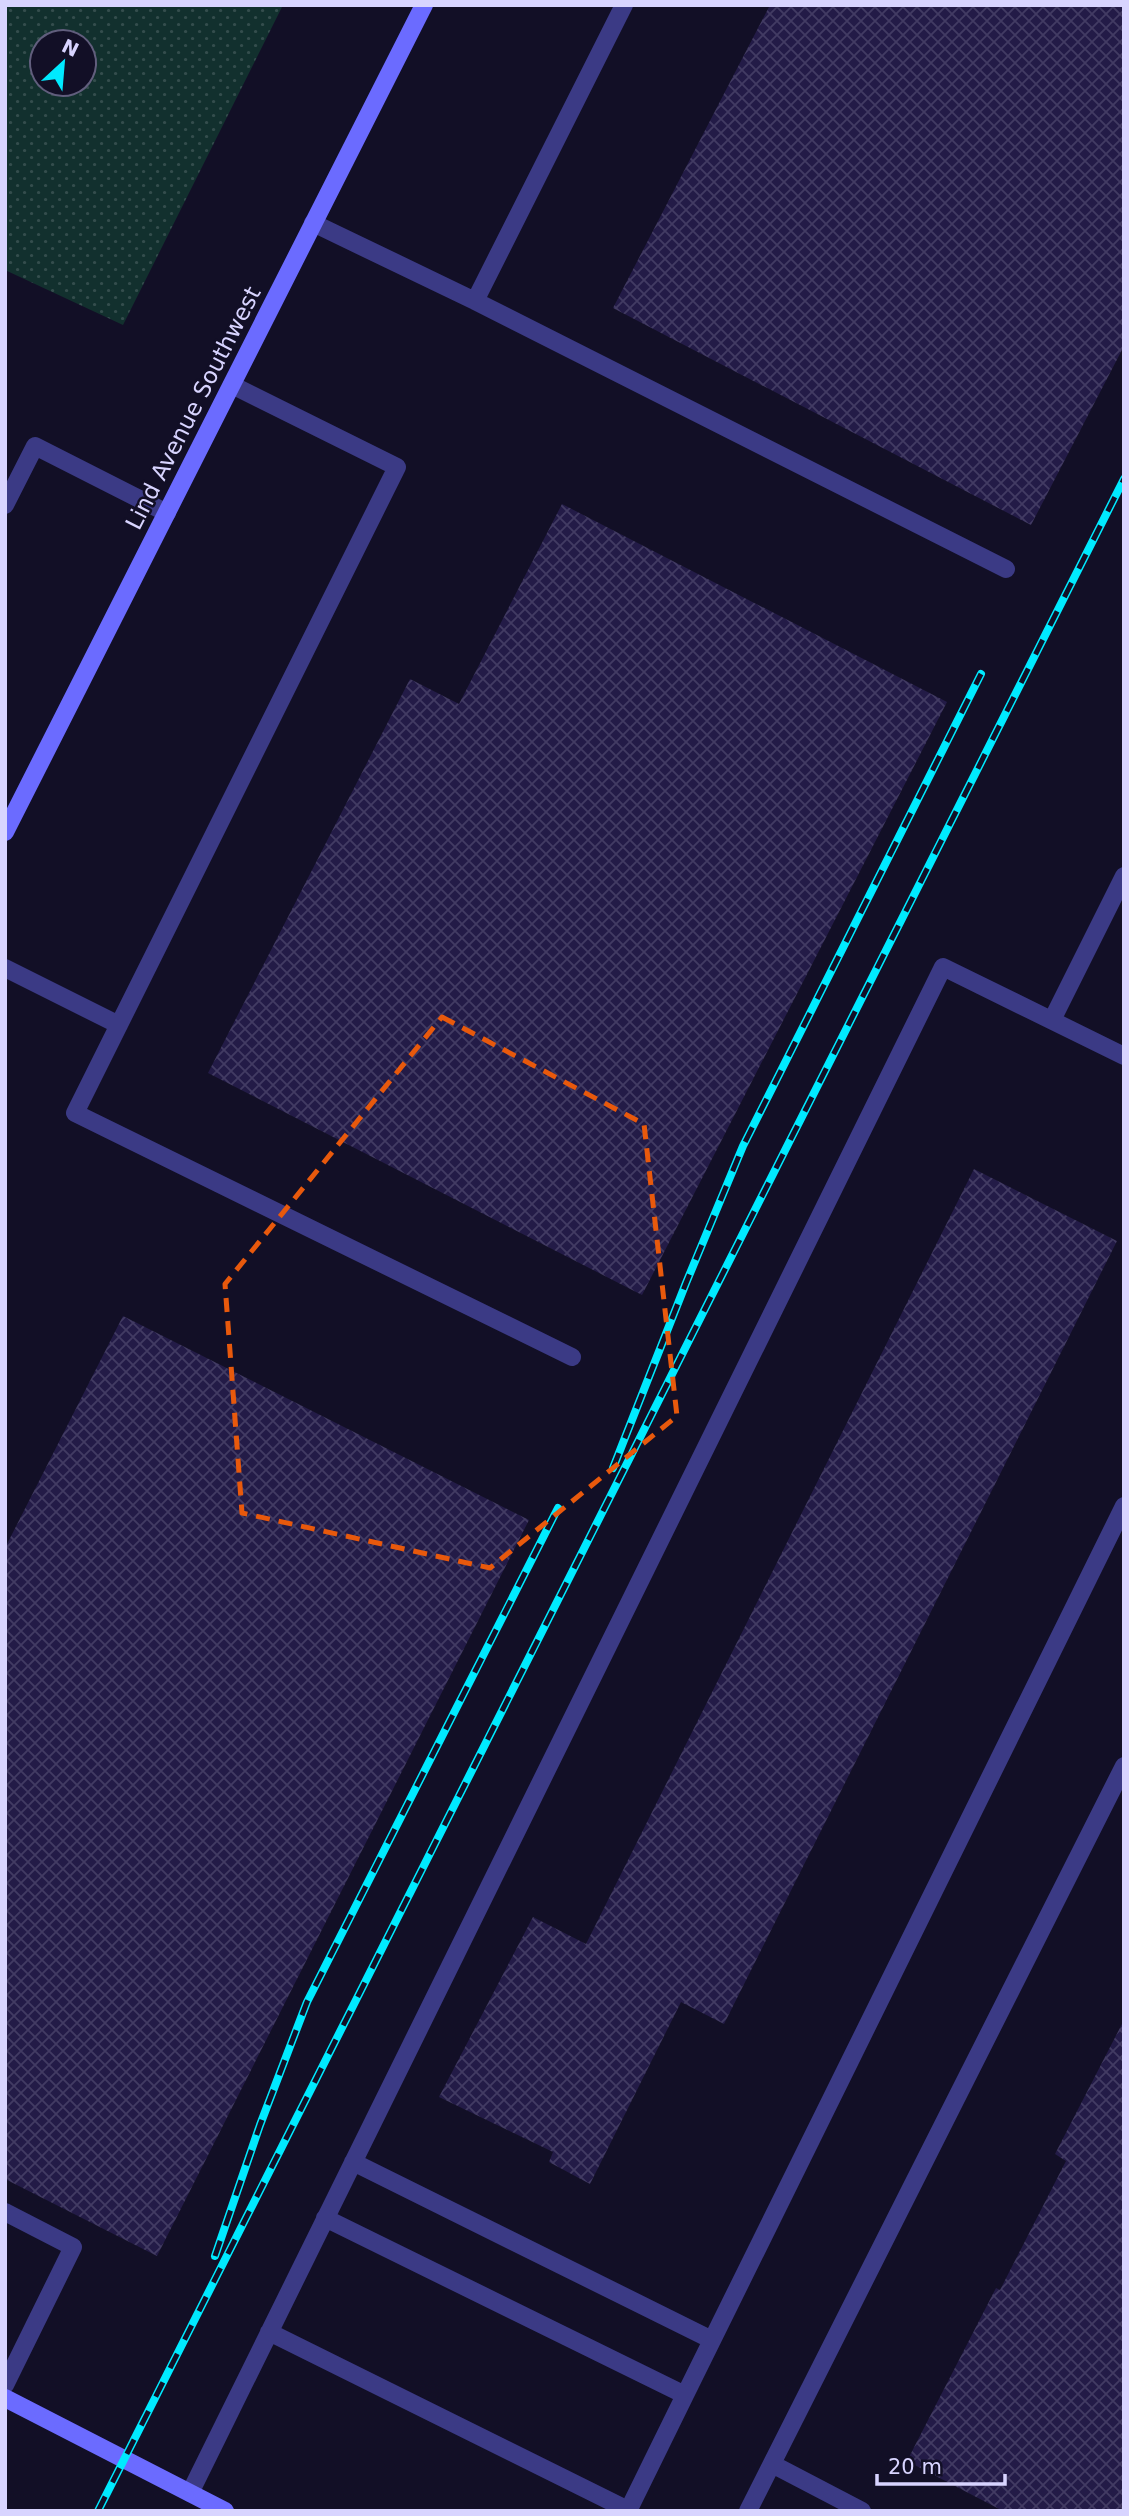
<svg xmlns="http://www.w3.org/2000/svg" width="1129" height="2516" viewBox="0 0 1129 2516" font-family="'DejaVu Sans',sans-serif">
  <defs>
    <pattern id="grass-dots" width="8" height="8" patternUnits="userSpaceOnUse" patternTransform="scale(1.75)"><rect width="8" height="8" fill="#12302e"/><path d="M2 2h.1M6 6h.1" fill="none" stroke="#344d4d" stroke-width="1.8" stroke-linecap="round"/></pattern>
    <pattern id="building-cross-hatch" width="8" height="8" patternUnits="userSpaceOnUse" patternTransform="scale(1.75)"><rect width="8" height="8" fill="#231b47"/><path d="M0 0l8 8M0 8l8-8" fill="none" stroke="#423b63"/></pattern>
  </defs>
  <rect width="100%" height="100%" fill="#120f26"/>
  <path fill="url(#grass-dots)" fill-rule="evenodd" d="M5 5H283L123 325 5 270ZM42 42H84V84H42Z"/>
  <path fill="url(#building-cross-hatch)" d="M770 5H1124V346L1031 525 613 308Z
    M562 504 947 702 642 1295 208 1073 410 679 459 704Z
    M974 1169 1117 1241 724 2024 681 2002 590 2184 549 2162 553 2152 439 2097 533 1917 586 1944Z
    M123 1316 529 1520 157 2256 5 2179V1548Z
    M1124 2020V2511H1003L907 2461 996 2288 1000 2290 1066 2161 1055 2154Z"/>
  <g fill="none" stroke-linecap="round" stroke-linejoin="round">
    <path stroke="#3b3a85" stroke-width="18" d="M624 5 475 301 1006 569
      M313 223 475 301
      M232 385 397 467 75 1113 572 1357
      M5 505 35 446 167 513
      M5 968 119 1025
      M1052 1020 1124 876
      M353 2162 712 2340
      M5 2212 73 2247 5 2385
      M325 2218 685 2395 628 2511
      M269 2332 628 2510
      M685 2395 1124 1506
      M772 2464 862 2511
      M190 2493 943 967 1124 1056
      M748 2511 1124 1766"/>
    <path stroke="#6b6bff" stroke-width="18" d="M5 832 424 5
      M5 2398 225 2511"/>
    <g stroke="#00eaff" stroke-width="8">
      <path id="rail" d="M613 1468 686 1283 743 1146 981 674
        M215 2256 260 2125 307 2002 558 1508
        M98 2511 1124 479"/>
    </g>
    <use href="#rail" stroke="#120f26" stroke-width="5" stroke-dasharray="16" stroke-linecap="butt"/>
  </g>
  <path fill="none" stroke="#e8590c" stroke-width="5" stroke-dasharray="14 9" stroke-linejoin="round" d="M442 1017 644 1124 677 1416 490 1568 242 1513 225 1284Z"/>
  <g text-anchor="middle" stroke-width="5" stroke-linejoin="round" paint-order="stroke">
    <g font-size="23" fill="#d8d4ff" stroke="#120f26">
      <text transform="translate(193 408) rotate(-63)" y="8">Lind Avenue Southwest</text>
    </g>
  </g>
  <rect width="1129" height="2516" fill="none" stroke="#d8d4ff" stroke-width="14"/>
  <g transform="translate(63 63) rotate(26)"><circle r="33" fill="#120f26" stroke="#615e7d" stroke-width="2"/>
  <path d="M0-5L12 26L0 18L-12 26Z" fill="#00eaff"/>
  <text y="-10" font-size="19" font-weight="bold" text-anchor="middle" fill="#d8d4ff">N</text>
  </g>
  <path d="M877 2474v10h128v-10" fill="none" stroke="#d8d4ff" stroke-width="3.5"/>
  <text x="888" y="2474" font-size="21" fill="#d8d4ff" stroke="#120f26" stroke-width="5" paint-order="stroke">20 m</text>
</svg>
